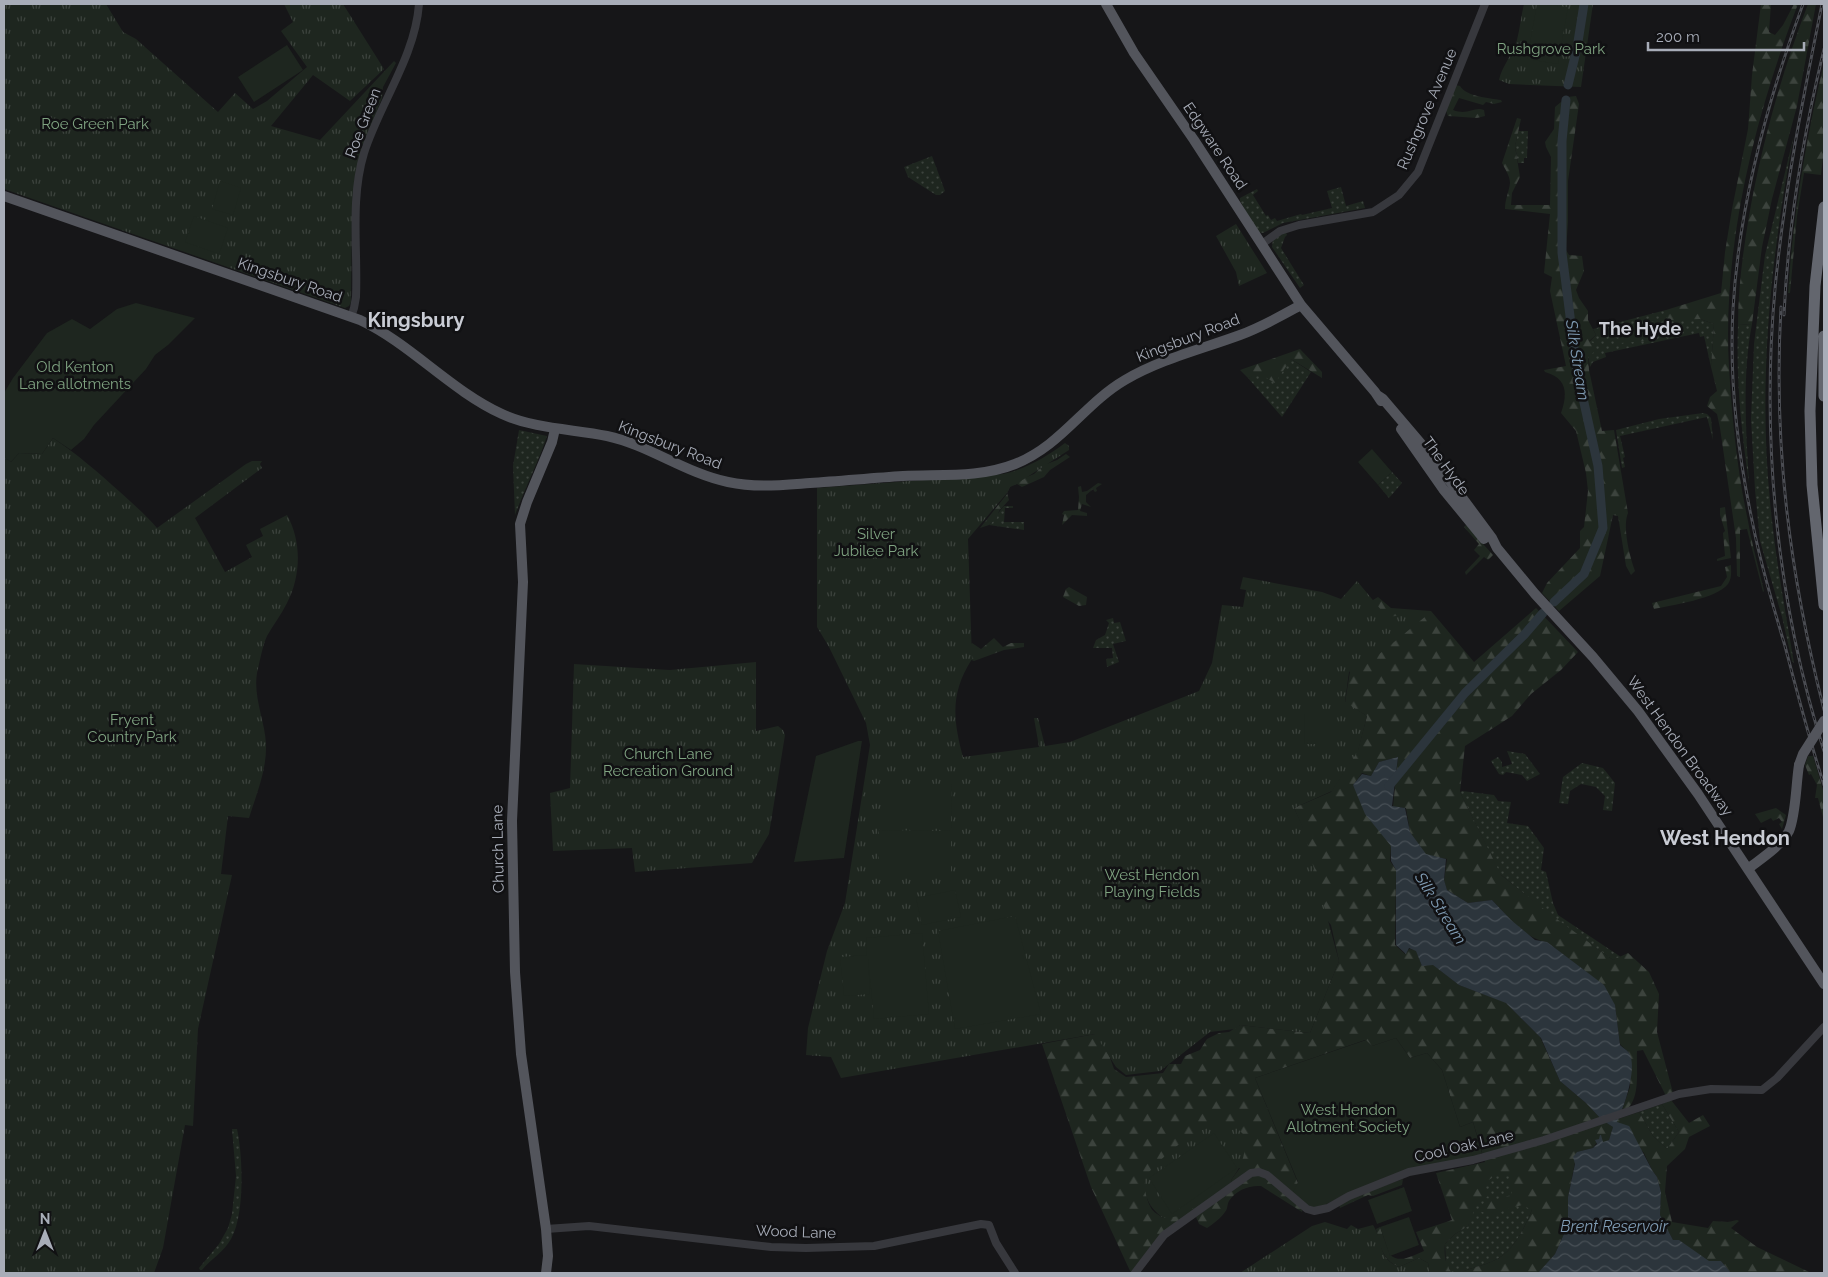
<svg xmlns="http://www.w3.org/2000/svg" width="1828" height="1277" viewBox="0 0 1828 1277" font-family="Raleway,sans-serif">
  <defs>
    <pattern id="grass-dots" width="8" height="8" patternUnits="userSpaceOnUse" patternTransform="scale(1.25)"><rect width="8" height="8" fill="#1e261f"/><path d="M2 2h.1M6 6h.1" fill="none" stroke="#3c433d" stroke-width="1.8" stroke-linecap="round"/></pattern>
    <pattern id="forest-firs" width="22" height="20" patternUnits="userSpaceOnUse" patternTransform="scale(1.25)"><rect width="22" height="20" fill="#1e261f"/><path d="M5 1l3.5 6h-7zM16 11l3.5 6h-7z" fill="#3c433d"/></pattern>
    <pattern id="park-tufts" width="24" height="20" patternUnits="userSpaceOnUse" patternTransform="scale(1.25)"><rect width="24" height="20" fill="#1e261f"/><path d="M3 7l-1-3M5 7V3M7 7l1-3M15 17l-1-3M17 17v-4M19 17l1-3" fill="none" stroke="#3c433d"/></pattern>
    <pattern id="water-waves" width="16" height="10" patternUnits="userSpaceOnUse" patternTransform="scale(1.25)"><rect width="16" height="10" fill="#2c353c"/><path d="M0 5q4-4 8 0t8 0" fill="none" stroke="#485056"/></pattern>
  </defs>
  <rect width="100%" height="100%" fill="#161618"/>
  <path fill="url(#grass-dots)" d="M1518 131H1528L1527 158H1524V163H1518L1515 146Z
    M1794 135C1771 255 1758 379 1770 501 1775 556 1785 609 1794 663L1792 661 1782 617 1760 541 1755 490 1751 419 1754 344 1765 255Z
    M932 156 945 191 940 195H936L908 177 904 167Z
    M1341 187 1346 206 1363 201 1365 208 1283 223 1263 233 1258 232 1240 201V198L1257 189 1258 191 1253 195 1266 216 1268 215 1271 220 1275 218 1277 221 1301 214 1302 215 1332 208 1327 191Z
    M1286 232 1287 235 1285 237 1281 248 1304 285 1300 288 1272 247 1273 239Z
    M1666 310V317L1700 319 1714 324 1711 367 1704 336 1700 337 1699 333 1605 353 1606 357 1593 362 1590 367 1588 355 1589 342 1596 335 1593 329Z
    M1752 324C1742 375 1746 432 1749 483 1741 428 1736 381 1738 325Z
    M1291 359 1311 372 1282 417 1248 378Z
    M1703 413 1707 414 1711 418 1713 440 1707 417 1620 436 1625 457 1623 458 1625 467 1622 468 1616 430 1659 419Z
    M519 430 547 436C538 463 525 488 515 515L513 466Z
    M1392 472 1402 483 1389 498 1378 485Z
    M1004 506H1013V508H1005L1004 522H1024V530L989 525C997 518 997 513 1004 506Z
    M1113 618 1114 623 1120 622 1126 641 1113 644 1119 662 1107 667 1106 659 1113 658 1112 648H1093L1096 640 1105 635 1109 623 1106 620Z
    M1507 751 1525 754 1540 774 1527 781 1522 775 1506 772 1503 775 1499 774 1491 761 1498 757 1502 762V767L1512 764Z
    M1582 763 1603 768 1615 783 1612 811 1603 810 1605 796 1596 787 1581 784 1570 791 1568 804 1559 803 1563 777Z
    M1462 791 1494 795 1498 801 1511 802 1507 823 1528 826 1544 848 1541 870 1546 872 1553 903 1558 915 1621 957 1613 960 1550 915 1500 874 1460 792Z
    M1662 1104 1679 1132 1667 1149 1653 1136 1639 1112Z
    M232 1129H237C243 1156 245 1215 231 1239 224 1252 211 1259 202 1270H200L199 1268 219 1244 228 1228 232 1214 236 1176Z
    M1510 1165 1532 1210C1524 1228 1516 1247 1499 1258 1487 1265 1471 1268 1458 1273H1452L1446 1264 1445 1244 1455 1234 1468 1226 1482 1173Z"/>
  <path fill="url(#forest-firs)" d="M1761 4H1771L1769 32 1775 35 1783 25 1794 4H1798C1755 116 1722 246 1729 367 1732 418 1737 470 1748 521 1752 545 1759 568 1764 591L1763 592 1747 529 1740 530V577L1737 576 1736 538 1720 428 1717 414 1707 406 1710 397 1717 391 1711 367 1714 324 1700 319 1669 320 1666 317V310L1721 293 1725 252 1732 209 1748 129 1752 75Z
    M1808 4H1816L1797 106 1772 199 1762 247 1752 324 1738 325C1738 288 1743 252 1749 216 1762 143 1782 72 1808 4Z
    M1824 63V149L1821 175 1804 173 1797 216 1790 293H1788C1793 216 1806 138 1824 63Z
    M1455 85 1460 86C1467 97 1489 98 1501 100L1502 102 1494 104 1486 102 1483 105 1459 98 1453 110C1468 116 1474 106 1484 110L1485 116 1477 118 1448 116 1446 111Z
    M1576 96 1579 104 1568 181V222L1566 250 1569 255 1582 256 1584 271 1576 290 1579 298 1588 311V320L1596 335 1589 341 1595 344V351L1590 356 1588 355 1589 370 1602 431 1614 430 1628 513C1622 527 1630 558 1635 571L1631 575 1626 566 1618 516 1613 515 1600 576 1559 611 1542 593 1547 583 1580 548V531L1584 527 1588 491 1586 473 1576 431 1561 413C1568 393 1567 378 1545 372L1544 370 1566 366 1550 291 1552 277 1544 273 1550 214 1505 209C1505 199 1509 192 1510 183 1510 176 1505 169 1502 163L1517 118 1521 119 1515 146 1520 177 1512 193 1511 205H1550L1551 157 1546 147 1545 142 1554 129 1555 107 1567 97Z
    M1649 321 1660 323 1662 328 1660 334 1645 341 1621 343 1619 339 1626 331 1632 333Z
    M1300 349 1322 372V378L1291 359 1275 383 1260 374 1248 378 1240 370Z
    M1066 454 1070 457 1050 470 1044 477 1022 487 1017 484 1010 487 1007 493 1009 500 999 511 997 518 989 525 980 528 1007 494V493L1009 484 1034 474 1044 465 1057 460Z
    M1098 483 1102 484 1096 488 1097 491 1095 492 1093 489 1086 495V502L1091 507 1082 504 1080 511 1087 513V516L1072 515 1062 525 1064 515 1062 514 1064 511 1078 510 1079 497 1078 487 1081 486 1082 492 1087 491Z
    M1725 507 1731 558 1717 561V559L1725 556 1723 533 1725 531 1720 515V508Z
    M1466 525 1493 555 1488 560 1484 557 1466 575 1465 572 1480 556 1474 550 1479 544 1464 527Z
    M1731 565C1731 572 1732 578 1728 584 1716 599 1672 605 1654 609L1652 603 1721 586 1727 577 1725 567Z
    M1069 587 1087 597 1086 605 1079 606 1063 597 1066 589Z
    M1378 597 1391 608 1431 611 1474 662 1536 608 1578 652 1561 670 1531 694 1512 716 1465 746 1460 792 1501 875 1550 914 1613 960 1628 953 1649 972 1659 994 1657 1032 1673 1093 1666 1096 1643 1050 1637 1051C1636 1071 1642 1104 1621 1113L1630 1087 1631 1063 1629 1053 1620 1044 1615 1006 1603 985 1547 942C1525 939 1508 916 1492 900L1468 903 1447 890 1444 881 1447 859 1426 855 1410 832 1406 808 1393 807 1398 757 1379 762 1371 776 1362 773 1353 785 1391 846 1390 861 1396 870 1395 945 1405 954 1409 949 1416 950 1422 966 1432 964 1459 985 1505 1002 1540 1037 1560 1081 1586 1103 1602 1120 1613 1127 1609 1140 1603 1143 1599 1139 1593 1148 1577 1152 1568 1197V1225L1555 1254 1538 1273H1458C1471 1268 1487 1265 1499 1258 1516 1247 1524 1228 1532 1210L1522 1205 1504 1210 1494 1217 1480 1211 1486 1198 1498 1201 1512 1194 1509 1176 1500 1175 1499 1170H1496L1497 1175 1485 1182 1487 1197 1478 1201 1468 1226 1455 1234 1445 1244C1444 1256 1445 1263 1452 1273H1430L1428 1263 1419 1258 1399 1267C1382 1260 1380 1245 1376 1229L1380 1227 1390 1255C1401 1264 1413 1255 1424 1251L1416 1232 1452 1220 1436 1173 1485 1162 1473 1122 1460 1127 1442 1070 1427 1053 1410 1058 1396 1038 1372 1046 1365 1040 1255 1078 1298 1183 1312 1190 1311 1208 1262 1169H1253L1233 1184 1231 1180 1240 1168 1158 1164C1146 1175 1142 1192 1151 1208 1153 1212 1159 1215 1163 1218L1224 1188 1151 1248 1150 1247 1131 1273 1091 1187 1042 1044 1095 1034 1102 1035 1114 1069 1126 1077 1163 1073 1169 1064H1181L1185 1056 1200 1050 1207 1039 1219 1033 1229 1032 1240 1025 1310 1033 1339 961 1331 925 1315 904 1303 841 1302 826 1294 808 1331 792 1358 750 1367 716 1345 703 1350 671 1373 600Z
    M994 638 1003 647 1011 643H1024V647L1004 650 974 661 969 659V646L972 643 981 649Z
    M1808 756H1813L1824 793V821L1818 798H1815L1817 785 1811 774 1809 775 1805 765Z
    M1776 808 1786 815 1782 829 1779 824 1782 822 1779 818 1773 821 1771 818 1761 823 1755 814Z
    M1671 1100 1689 1123 1703 1115 1710 1126 1689 1137 1685 1149 1667 1166 1665 1192 1672 1222 1708 1228 1713 1221 1728 1222 1737 1220 1739 1221 1731 1228 1757 1247 1809 1272 1818 1273H1731L1721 1261 1709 1262 1680 1241 1673 1240 1660 1215 1661 1192 1657 1177 1652 1170 1644 1153 1616 1122 1618 1119 1639 1112 1653 1136 1667 1149 1679 1132 1662 1104Z
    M1260 1174 1303 1207 1302 1212 1261 1186C1249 1185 1236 1190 1229 1201 1227 1204 1228 1209 1225 1212 1221 1218 1213 1224 1207 1228L1199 1224 1196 1217 1251 1176Z
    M1403 1179 1402 1185 1373 1196 1368 1195 1340 1208 1339 1205 1353 1197Z"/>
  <path fill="url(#park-tufts)" d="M4 4H106L123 32 136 39 218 112 235 93 253 109 267 101 307 67 281 31 293 22 284 4H343L384 69 350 101 313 75 271 126 320 140 394 61 396 63 383 87 382 98 362 148 358 166 352 211 351 302 349 306 345 308 4 189Z
    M1524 4H1593L1581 87 1509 84 1499 80C1502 66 1513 54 1517 40 1520 28 1521 16 1524 4Z
    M1236 224 1267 273 1239 286 1236 272 1216 236Z
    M53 438C77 454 99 473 120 492 133 504 146 515 157 528L246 464 252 461H262L260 464 262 468 195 518 225 572 252 557 246 545 263 536 260 529 287 515C302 542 301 576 287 603 281 615 273 625 267 636 262 647 260 661 257 673 253 697 265 721 266 744 267 770 256 795 249 818L228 816 221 874 232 875 198 1029 193 1126 185 1125 163 1248 154 1273H4V457L11 462 19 453 42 454Z
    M1065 443 1069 446V450L1015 485H1011L1007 493 968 539 972 659C950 693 953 720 963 757L1039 747 1034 718H1038L1045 746 1070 742 1199 691 1212 663 1222 605 1243 607 1246 590 1240 589 1243 577 1322 592 1341 599 1357 581 1387 617 1431 612 1378 655 1349 672 1345 702 1367 716 1358 751 1332 791 1294 808 1302 825 1339 961 1310 1033 1240 1025 1235 1029 1210 1032 1160 1071 1126 1075 1116 1067 1095 1034 841 1078 831 1057 806 1055 808 1028 827 951 845 903 870 745 866 723 829 647 817 627V488L1003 474C1026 469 1046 457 1065 443Z
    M756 662V731L778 726 783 730 785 735 769 834 752 863 635 872 632 848 553 851 550 793 570 788 574 664 670 670Z
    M1224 1123 1235 1126 1245 1136C1246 1155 1242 1166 1231 1180L1233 1184 1224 1188 1181 1216 1163 1218C1148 1206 1145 1198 1144 1178 1162 1156 1195 1127 1224 1123Z
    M1325 1222 1347 1229 1351 1225 1358 1229 1373 1225C1384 1242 1377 1258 1399 1267L1419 1258 1428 1263 1430 1273H1240L1312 1226Z"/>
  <path fill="#1e261f" d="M1537 4 1568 7 1558 64 1527 59Z
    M287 45 303 70 254 102 238 77Z
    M220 181 241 188 233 215 212 209Z
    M194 216 228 228 219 254 185 242Z
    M136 303 195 318 168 345 155 355 146 369 94 425 84 439 71 450 53 438 42 454 19 453 11 462 4 457V393L13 378 47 333 72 319 90 329 117 309Z
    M1372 449 1392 472 1378 485 1358 462Z
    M1305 714H1334V744H1304Z
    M858 741H862L844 858 794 862 816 756Z
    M881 784H952L951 828H881Z
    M879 830 951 831V875H879Z
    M955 890 961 917 922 925 916 898Z
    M1015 916 1041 1014 955 1029 938 931Z
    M922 933 929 1014 874 1019 868 958 870 994 844 996 840 957 867 955 866 938Z
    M1396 1038 1410 1058 1427 1053 1442 1070 1460 1127 1473 1122 1482 1153 1475 1157 1350 1192 1323 1206 1311 1208 1293 1193 1298 1182 1255 1078 1366 1040 1372 1046Z
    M1214 1133 1237 1168 1172 1214 1149 1178Z
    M1404 1187 1412 1211 1377 1224 1368 1200Z
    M1409 1217 1419 1245 1390 1256 1380 1227Z"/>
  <path fill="url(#water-waves)" d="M1398 757 1392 806 1405 808 1410 832 1426 854 1446 859 1444 880 1447 890 1468 903 1492 900 1511 920 1535 940 1547 942 1604 985 1615 1005 1620 1045C1622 1047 1627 1050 1629 1053 1638 1068 1624 1107 1617 1122L1629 1126 1652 1170 1657 1177 1661 1192 1660 1215 1673 1240H1679L1709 1261H1721L1731 1273H1538L1555 1254 1568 1225V1197L1575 1164 1573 1157 1577 1152 1593 1148 1597 1144 1595 1140 1599 1139 1600 1135H1601L1603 1142 1609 1140 1613 1127 1602 1120 1586 1103 1560 1081 1541 1038 1506 1003 1459 985 1433 965 1422 966 1416 951 1409 948 1406 954 1396 945V870L1391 861V846L1365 814 1353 785 1362 774 1371 776 1379 762Z"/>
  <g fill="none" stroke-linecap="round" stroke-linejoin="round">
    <path stroke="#2c353c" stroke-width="9" d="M1568 85 1577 48 1584 4
      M1554 602 1584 574 1603 528 1598 466 1577 371 1562 253V141L1566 100
      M1389 786 1465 693 1524 635 1543 613"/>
    <path stroke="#37383d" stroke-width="8" d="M1262 244 1280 231 1299 225 1373 212 1399 195 1418 172 1485 4
      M351 317 354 308 356 297C358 250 350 199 364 153 380 103 415 57 419 4
      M546 1229 589 1226 771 1247 806 1248 874 1246 981 1224 989 1225 996 1243 1015 1273
      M1135 1273 1164 1235 1251 1173 1259 1172 1267 1175 1307 1209 1314 1211 1328 1208 1349 1196 1409 1172 1473 1160 1544 1140 1679 1094 1711 1089 1762 1090 1777 1078 1824 1027"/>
    <path stroke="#53555c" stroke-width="10" d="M1106 4 1134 53 1194 140 1301 305 1375 392 1381 401
      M4 196 360 320C411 344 450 390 502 414 535 429 572 429 607 436 649 445 685 473 728 482 755 488 782 485 810 483 841 481 872 478 903 476 939 474 980 478 1015 464 1061 446 1084 404 1125 380 1161 359 1202 349 1240 335 1262 327 1281 316 1301 305
      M1377 395 1383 399 1429 453 1492 538 1497 548 1535 594 1593 657 1638 711 1698 794 1824 984
      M1401 429 1443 489 1484 539
      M1749 868C1762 858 1781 846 1789 831 1796 815 1796 783 1799 765
      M546 1273 548 1256 546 1229 521 1054 515 972 512 821 523 582 520 524 527 502 552 442 555 429"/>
    <path stroke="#63666e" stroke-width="11" d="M1824 207 1815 286 1810 411 1812 485 1824 605
      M1824 336V396"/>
    <g stroke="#4a4c52" stroke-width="3">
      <path id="rail" d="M1803 4C1767 102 1739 204 1733 309 1729 380 1738 455 1753 525 1761 566 1773 606 1785 646 1797 692 1809 739 1824 785
        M1822 4C1803 98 1784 193 1775 289 1761 442 1777 603 1824 751
        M1781 307C1773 447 1790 575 1824 710
        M1784 315C1788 226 1803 136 1824 49"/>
    </g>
    <use href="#rail" stroke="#111113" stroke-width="1" stroke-dasharray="4" stroke-linecap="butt"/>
    <path stroke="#53555c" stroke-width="10" d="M1799 765 1803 754 1824 721"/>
  </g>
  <g text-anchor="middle" stroke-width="5" stroke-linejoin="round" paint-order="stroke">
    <g font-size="15" fill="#7fa381" stroke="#111113">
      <text x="1551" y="54">Rushgrove Park</text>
      <text x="95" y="129">Roe Green Park</text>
      <text x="75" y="372">Old Kenton<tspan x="75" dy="17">Lane allotments</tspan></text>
      <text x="876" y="539">Silver<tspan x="876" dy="17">Jubilee Park</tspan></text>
      <text x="132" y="725">Fryent<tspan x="132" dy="17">Country Park</tspan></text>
      <text x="668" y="759">Church Lane<tspan x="668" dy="17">Recreation Ground</tspan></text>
      <text x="1152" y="880">West Hendon<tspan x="1152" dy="17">Playing Fields</tspan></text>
      <text x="1348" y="1115">West Hendon<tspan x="1348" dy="17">Allotment Society</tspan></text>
    </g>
    <g font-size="15" fill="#a8adb8" stroke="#111113">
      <text transform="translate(1427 109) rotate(-67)" y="5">Rushgrove Avenue</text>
      <text transform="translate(363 123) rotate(-69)" y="5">Roe Green</text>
      <text transform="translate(1215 146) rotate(56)" y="5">Edgware Road</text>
      <text transform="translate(290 280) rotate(19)" y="5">Kingsbury Road</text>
      <text transform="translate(1188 338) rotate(-21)" y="5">Kingsbury Road</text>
      <text transform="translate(670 445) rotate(21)" y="5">Kingsbury Road</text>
      <text transform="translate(1446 466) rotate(54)" y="5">The Hyde</text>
      <text transform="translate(1680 746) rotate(54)" y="5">West Hendon Broadway</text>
      <text transform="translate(498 849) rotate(-91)" y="5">Church Lane</text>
      <text transform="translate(1464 1146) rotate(-13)" y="5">Cool Oak Lane</text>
      <text transform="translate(796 1232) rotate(2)" y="5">Wood Lane</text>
    </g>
    <g font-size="16" font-style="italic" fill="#7f9bb3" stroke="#111113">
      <text transform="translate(1578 360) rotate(81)" y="6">Silk Stream</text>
      <text transform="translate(1441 908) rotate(58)" y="6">Silk Stream</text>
      <text x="1614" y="1232">Brent Reservoir</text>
    </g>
    <g font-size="18" font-weight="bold" fill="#c9ccd4" stroke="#111113">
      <text x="1640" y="335">The Hyde</text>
    </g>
    <g font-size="20" font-weight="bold" fill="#c9ccd4" stroke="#111113">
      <text x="416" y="327">Kingsbury</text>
      <text x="1725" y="845">West Hendon</text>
    </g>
  </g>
  <rect width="1828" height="1277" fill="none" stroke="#a8adb8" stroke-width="10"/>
  <g transform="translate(45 1232)" stroke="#111113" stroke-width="4" paint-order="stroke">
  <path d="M0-4L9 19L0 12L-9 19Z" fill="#a8adb8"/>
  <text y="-8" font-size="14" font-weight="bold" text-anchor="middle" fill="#a8adb8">N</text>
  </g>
  <path d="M1648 42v8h156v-8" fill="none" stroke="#a8adb8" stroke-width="2.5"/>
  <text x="1656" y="42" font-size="15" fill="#a8adb8" stroke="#111113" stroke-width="4" paint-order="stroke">200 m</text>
</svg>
